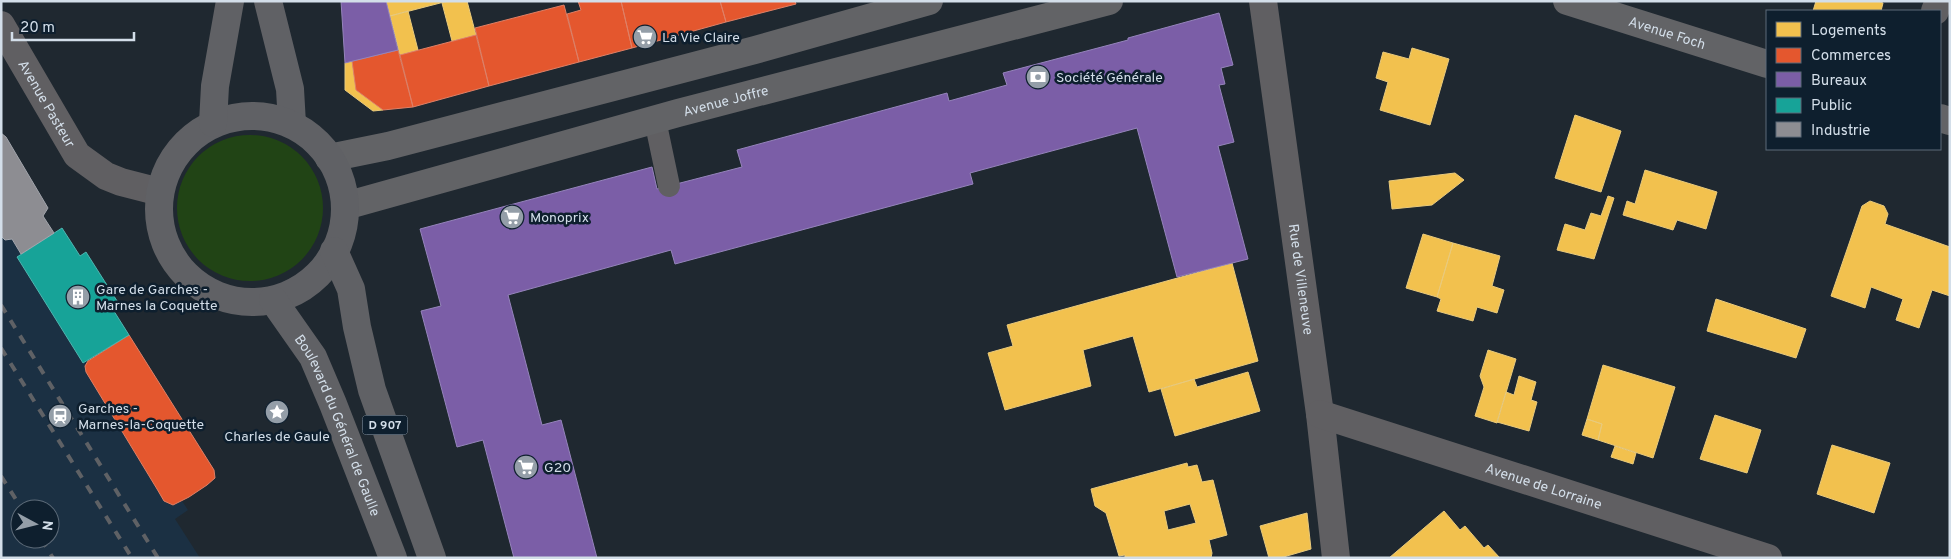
<svg xmlns="http://www.w3.org/2000/svg" width="1951" height="559" viewBox="0 0 1951 559" font-family="Overpass,sans-serif">
  <rect width="100%" height="100%" fill="#1f2830"/>
  <path fill="#1b3043" fill-rule="evenodd" d="M1 236 5 240 12 239 21 254 17 257 83 363 88 361 85 366 86 372 164 501 173 505 182 501 188 510 175 519 200 558H1ZM20 509H50V539H20Z"/>
  <path fill="#214415" d="M177 208a73 73 0 1 1 146 0a73 73 0 1 1-146 0Z"/>
  <path fill="#f2c14e" stroke="#e9ca7c" fill-rule="evenodd" d="M386 1H448L390 16Z
    M448 1H467L476 35 452 41 442 3Z
    M1816 1H1878L1883 3 1881 11H1813Z
    M408 11 418 50 400 55 390 16Z
    M1412 48 1449 59 1430 125 1380 110 1388 82 1376 78 1383 52 1409 59Z
    M352 61 356 90 383 110 373 111 345 90V63Z
    M1575 115 1621 131 1601 192 1555 178Z
    M1645 170 1717 192 1706 229 1677 220 1673 230 1623 215 1627 201 1635 204Z
    M1455 173 1464 180 1432 205 1392 209 1389 181Z
    M1608 196 1614 198 1594 259 1557 250 1565 224 1585 230 1591 213 1601 216Z
    M1870 201 1884 206 1888 214 1885 224 1950 247V296L1932 290 1919 328 1896 320 1903 299 1871 287 1865 308 1831 296 1862 206Z
    M1423 234 1453 243 1437 297 1406 288Z
    M1453 243 1500 256 1492 286 1504 290 1497 313 1477 307 1473 321 1437 311 1441 299 1437 297Z
    M1232 263 1258 361 1149 392 1133 336 1083 350 1091 386 1005 410 988 353 1013 346 1007 325Z
    M1716 299 1806 329 1796 358 1707 331Z
    M1488 350 1516 359 1497 423 1475 416 1484 387 1480 376Z
    M1603 365 1675 387 1653 458 1598 440 1602 424 1587 419Z
    M1248 372 1260 411 1175 436 1161 389 1194 379 1197 387Z
    M1519 376 1536 382 1531 400 1537 402 1529 431 1497 422 1506 392 1514 395Z
    M1715 415 1761 430 1747 473 1700 459Z
    M1587 419 1602 424 1598 440 1582 435Z
    M1832 445 1890 463 1874 513 1817 494Z
    M1615 446 1636 453 1633 464 1611 457Z
    M1187 463 1188 467 1197 465 1202 482 1213 480 1227 535 1209 540 1212 553 1211 558H1125V555L1119 556 1106 513 1095 506 1091 489ZM1190 504 1196 523 1168 530 1164 511Z
    M1444 511 1460 530 1465 526 1484 548 1488 545 1500 558H1389Z
    M1307 513 1311 549 1280 558H1269L1260 526Z"/>
  <path fill="#e4572e" stroke="#df8066" d="M578 1H621L632 48 579 62 567 14 581 10Z
    M621 1H720L726 22 632 48Z
    M720 1H795L796 4 726 22Z
    M564 5 579 62 489 86 475 28Z
    M476 35 489 86 413 107 400 55Z
    M398 50 413 107 383 110 356 90 352 61Z
    M129 335 214 470 215 478 207 485 189 497 173 505 164 501 157 489 86 372 85 366 88 361Z"/>
  <path fill="#7b5ea7" stroke="#9584bb" d="M341 1H386L398 50 345 63Z
    M1219 13 1233 65 1221 68 1225 84 1219 85 1234 142 1218 146 1248 259 1177 277 1137 128 970 173 973 184 675 264 671 250 508 295 542 425 561 420 597 558H514L483 440 457 447 421 311 441 306 420 229 652 167 657 189 742 167 737 150 947 93 949 101 1007 85 1003 73 1113 44 1128 40V38Z"/>
  <path fill="#17a398" stroke="#4fb5b0" d="M62 228 80 256 86 252 119 304 112 308 129 335 83 363 17 257Z"/>
  <path fill="#8d8d92" stroke="#a2a5ac" d="M1 133 6 137 48 208 43 216 54 233 21 254 12 239 5 240 1 236Z"/>
  <g fill="none" stroke-linecap="round" stroke-linejoin="round">
    <path stroke="#605f62" stroke-width="22" d="M655 120 669 186"/>
    <g stroke="#605f62" stroke-width="28">
      <path id="s1" d="M1263 1 1320 414 1336 558"/>
      <path d="M1935 11 1939 1"/>
      <path id="s2" d="M1 25 77 155 106 176 121 182 160 192"/>
      <path id="s3" d="M1320 414 1768 558"/>
    </g>
    <g stroke="#626366" stroke-width="28">
      <path id="s4" d="M1567 1 1767 64"/>
      <path d="M1940 118 1950 121"/>
      <path d="M329 158 388 146 755 50 929 1"/>
      <path id="s5" d="M345 206 678 113 1109 1"/>
    </g>
    <g stroke="#606165" stroke-width="28">
      <path d="M268 1 290 89 292 124"/>
      <circle cx="252" cy="209" r="93"/>
      <path d="M213 123 215 86 230 1"/>
      <path d="M334 251 351 289 357 327 372 390 432 558"/>
      <path id="s6" d="M273 300 313 357 333 404 393 558"/>
    </g>
    <path stroke="#5f6165" stroke-width="4" stroke-dasharray="9 9" stroke-linecap="butt" d="M1 305 158 558
      M1 348 132 558
      M1 476 22 509
      M41 539 53 558"/>
  </g>
  <defs>
    <g id="supermarket-disc" transform="scale(1.25)"><circle r="9.5" fill="#949ea8" stroke="#0e1f2e"/><path d="M-6-5.5h2.5l.6 2H6L4.5 2H-2.5L-4.4-4H-6ZM-1.5 3.2a1.3 1.3 0 1 0 .1 0ZM3 3.2a1.3 1.3 0 1 0 .1 0Z" fill="#fff"/></g>
    <g id="bank-disc" transform="scale(1.25)"><circle r="9.5" fill="#949ea8" stroke="#0e1f2e"/><path d="M-6-4H6V4H-6ZM0-2.3a2.3 2.3 0 1 0 0 4.6a2.3 2.3 0 1 0 0-4.6Z" fill="#fff"/></g>
    <g id="building-disc" transform="scale(1.25)"><circle r="9.5" fill="#949ea8" stroke="#0e1f2e"/><path d="M-4-6H4V6H1V3H-1V6H-4ZM-2.5-4.3h1.7v1.8h-1.7ZM.8-4.3h1.7v1.8H.8ZM-2.5-1h1.7V.8h-1.7ZM.8-1h1.7V.8H.8Z" fill="#fff"/></g>
    <g id="sight-disc" transform="scale(1.25)"><circle r="9.5" fill="#949ea8" stroke="#0e1f2e"/><path d="M0-6L1.8-2.2L6-1.7L2.9 1.2L3.7 5.4L0 3.3L-3.7 5.4L-2.9 1.2L-6-1.7L-1.8-2.2Z" fill="#fff"/></g>
    <g id="station-disc" transform="scale(1.25)"><circle r="9.5" fill="#949ea8" stroke="#0e1f2e"/><path d="M-3-6H3Q5-6 5-4V2Q5 4 3 4L4.5 6H3L1.5 4h-3L-3 6H-4.5L-3 4Q-5 4-5 2V-4Q-5-6-3-6ZM-3.5-4v3h7v-3ZM-3.5 1v1.5H-2V1ZM2 1v1.5H3.5V1Z" fill="#fff"/></g>
  </defs>
  <g fill-rule="evenodd">
    <use href="#supermarket-disc" x="645" y="37"/>
    <use href="#bank-disc" x="1038" y="77"/>
    <use href="#supermarket-disc" x="512" y="217"/>
    <use href="#building-disc" x="78" y="297"/>
    <use href="#sight-disc" x="277" y="412"/>
    <use href="#station-disc" x="60" y="416"/>
    <use href="#supermarket-disc" x="526" y="467"/>
  </g>
  <g text-anchor="middle" stroke-width="5" stroke-linejoin="round" paint-order="stroke">
    <rect fill="#0e1f2e" stroke="#98a5b1" stroke-width="1" x="362.5" y="415.5" width="45" height="19" rx="4"/>
    <g font-size="12" font-weight="bold" fill="#d3dee9">
      <text x="385" y="429">D 907</text>
    </g>
    <g font-size="14" fill="#d3dee9" stroke="#0e1f2e">
      <text dy="5" stroke="none"><textPath href="#s4" startOffset="105">Avenue Foch</textPath></text>
      <text dy="5" stroke="none"><textPath href="#s5" startOffset="395">Avenue Joffre</textPath></text>
      <text dy="5" stroke="none"><textPath href="#s2" startOffset="91">Avenue Pasteur</textPath></text>
      <text dy="5" stroke="none"><textPath href="#s1" startOffset="281">Rue de Villeneuve</textPath></text>
      <text dy="5" stroke="none"><textPath href="#s6" startOffset="142">Boulevard du Général de Gaulle</textPath></text>
      <text dy="5" stroke="none"><textPath href="#s3" startOffset="235">Avenue de Lorraine</textPath></text>
    </g>
    <g font-size="14" fill="#d3dee9" stroke="#0e1f2e" text-anchor="start">
      <text x="662" y="42">La Vie Claire</text>
      <text x="1056" y="82">Société Générale</text>
      <text x="530" y="222">Monoprix</text>
      <text x="96" y="294">Gare de Garches -<tspan x="96" dy="16">Marnes la Coquette</tspan></text>
      <text x="78" y="413">Garches -<tspan x="78" dy="16">Marnes-la-Coquette</tspan></text>
      <text x="277" y="441" text-anchor="middle">Charles de Gaule</text>
      <text x="544" y="472">G20</text>
    </g>
  </g>
  <rect width="1951" height="559" fill="none" stroke="#d3dee9" stroke-width="5"/>
  <rect x="1766" y="10" width="175" height="140" fill="#0e1f2e" stroke="#5d6b79"/>
  <rect x="1776" y="22" width="25" height="15" fill="#f2c14e" stroke="#5d6b79"/>
  <text x="1811" y="35" font-size="15" fill="#d3dee9">Logements</text>
  <rect x="1776" y="48" width="25" height="15" fill="#e4572e" stroke="#5d6b79"/>
  <text x="1811" y="60" font-size="15" fill="#d3dee9">Commerces</text>
  <rect x="1776" y="72" width="25" height="15" fill="#7b5ea7" stroke="#5d6b79"/>
  <text x="1811" y="85" font-size="15" fill="#d3dee9">Bureaux</text>
  <rect x="1776" y="98" width="25" height="15" fill="#17a398" stroke="#5d6b79"/>
  <text x="1811" y="110" font-size="15" fill="#d3dee9">Public</text>
  <rect x="1776" y="122" width="25" height="15" fill="#8d8d92" stroke="#5d6b79"/>
  <text x="1811" y="135" font-size="15" fill="#d3dee9">Industrie</text>
  <g transform="translate(35 524) rotate(97)"><circle r="24" fill="#0e1f2e" stroke="#5d6b79"/>
  <path d="M0-4L9 19L0 12L-9 19Z" fill="#949ea8"/>
  <text y="-8" font-size="14" font-weight="bold" text-anchor="middle" fill="#d3dee9">N</text>
  </g>
  <path d="M12 32v8h122v-8" fill="none" stroke="#d3dee9" stroke-width="2.5"/>
  <text x="20" y="32" font-size="15" fill="#d3dee9" stroke="#0e1f2e" stroke-width="4" paint-order="stroke">20 m</text>
</svg>
